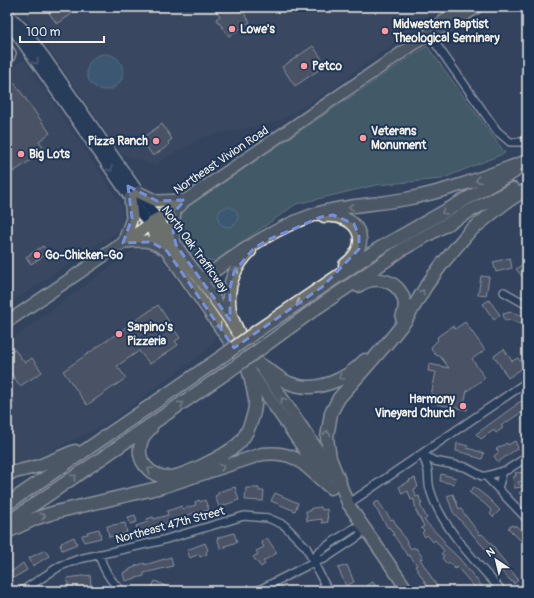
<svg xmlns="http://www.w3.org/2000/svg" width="534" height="598" viewBox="0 0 534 598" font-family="Pangolin,sans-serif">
  <rect width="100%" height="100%" fill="#33445e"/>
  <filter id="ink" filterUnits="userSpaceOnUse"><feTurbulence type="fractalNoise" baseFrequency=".025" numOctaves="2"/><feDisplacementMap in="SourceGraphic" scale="8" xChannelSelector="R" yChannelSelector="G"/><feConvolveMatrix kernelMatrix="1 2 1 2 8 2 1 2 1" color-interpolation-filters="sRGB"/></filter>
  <g filter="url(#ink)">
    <path fill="#424e63" d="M20 7H444L353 72 344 81 281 120 247 128 202 137 154 165 122 154Z
      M24 60 122 206V228L7 305V71Z
      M139 246 154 248 216 337 205 351 109 422 31 461 7 464V343Z"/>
    <path fill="#567371" stroke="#a5b2ac" d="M427 46 505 153 441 179 376 185 296 204 215 261 195 259 175 233 176 214Z"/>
    <path fill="#446f8a" stroke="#8aa3b0" d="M87 72a18 18 0 1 1 36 0a18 18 0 1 1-36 0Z
      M218 217a10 10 0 1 1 20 0a10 10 0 1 1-20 0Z"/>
    <path fill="#666670" stroke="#f4f1e8" d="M57 7H82L57 24 49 13Z
      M213 7H240L250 22 229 36 216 19 220 16Z
      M313 46 326 65 295 86 282 67Z
      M527 55V68L521 59Z
      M10 77 50 133 39 141 46 150 7 176V79Z
      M162 124 172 139 168 142 169 145 153 156 141 139Z
      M43 246 48 253 31 264 26 257Z
      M510 258 512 268 496 272 493 262Z
      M523 264 527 268V282L516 269Z
      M481 276 489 277 486 296 478 295Z
      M489 300 500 315 494 320 483 304Z
      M158 305 180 338 175 341 178 345 150 364 139 351 117 366 126 378 87 405 63 371Z
      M511 312 523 316 521 324 510 320 505 321 503 314Z
      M465 322 485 350 472 359 485 378 467 391 464 403H468L467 410 437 404 438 397 431 395 436 372 428 371 429 364 449 368 439 355 437 356 433 352 431 347 438 340 437 337 453 326 455 329Z
      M14 349 25 363 32 358 42 372 20 386 7 367V354Z
      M504 349 512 361 518 358 524 367 508 378 494 356Z
      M7 392 14 402 7 407Z
      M527 398V417L522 412 501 426 503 428 496 433 494 430 481 439 476 434 516 405V404Z
      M515 441 518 448 498 462 494 456 499 452 496 449 507 443 508 445Z
      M457 443 468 446 467 448 484 453 482 459 472 456V455L456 451Z
      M525 472V476H523V481L518 482 522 487 514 488 513 477 516 476 515 473Z
      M441 474 456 478 454 484 440 481Z
      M415 478 418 487 414 489 416 497 419 496 420 500 422 504 420 505 427 518 424 520 445 542 443 543 459 558 486 591H478L457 567 455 569 449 562 447 564 442 558 444 556 441 554 444 551 435 540 433 542 427 535 425 537 422 533 424 531 421 528 424 526 416 511 414 499 411 500 408 491 402 494 399 486 410 481 409 480Z
      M235 487 239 500 219 507 215 496 219 494 218 492Z
      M474 487 488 498 500 510 493 517 490 514 492 511 485 504 469 492Z
      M246 488H259V491H264L263 501 245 500Z
      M524 488 527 492V501L519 493Z
      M275 493 298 503 295 511 271 501Z
      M453 494 459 509 460 508 480 535 482 534 496 549 495 550 505 562V563L517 578 516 579 518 580 514 584 513 581 512 582 501 571 498 567 500 566 459 519 453 512 447 496Z
      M199 500 200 502 205 500 209 510 198 513 197 512 185 516V517L138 532 136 526 148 522 147 519 153 517 154 519 168 515 167 511 182 506 183 509 196 505 195 502Z
      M378 501 391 520 393 519 411 549 414 547 415 549 416 548 423 558 420 559 440 591H430L428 587 415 566 417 565 410 556 407 555 393 534H394L389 527 388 528 373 504Z
      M321 507 322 510 327 509 328 522 322 523V519L307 521 306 511H311L310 509 313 508Z
      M135 515 137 522 130 524 128 517Z
      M125 523 127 533 109 537 107 526Z
      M512 525 514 527 515 525 527 536V544L520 540 508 528Z
      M99 529 101 538 84 542 82 535 88 534 87 532Z
      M234 533 237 542 225 546 226 548 221 549 217 538Z
      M74 537 77 544 62 550 60 545 62 544 61 543Z
      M267 538 277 553 263 561 265 564 261 567 253 557 258 554 256 551 264 547 261 542Z
      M205 543 208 550 206 552 207 554 200 557 199 554 190 558 187 550Z
      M45 550 49 556 33 566 29 558Z
      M171 557 173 566 144 573V576L125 581 123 573 130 570V569L135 567V566L145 563V565Z
      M23 563 27 570 10 580 7 575Z
      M347 565 354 582 346 586 338 568Z
      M90 575 91 585 88 586 89 589 82 590V589L69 591 67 578Z
      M155 581 162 584 173 591H152L150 590Z
      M373 582 378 591H371L367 585Z"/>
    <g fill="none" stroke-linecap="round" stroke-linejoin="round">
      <g stroke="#f4f1e8" stroke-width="10">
        <path id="minor" d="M429 34 497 131 510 142H523L527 140
          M7 46 12 53 10 59 7 61
          M504 292 527 305
          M422 454C424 459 427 465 428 471 429 477 428 483 430 489 440 526 477 563 502 591
          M422 454 434 461 465 467 482 476H486L527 519
          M486 476 507 470 527 457
          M498 488 503 471
          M348 504 527 382
          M99 554C103 569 110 581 122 591
          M314 562 318 552 354 528H364
          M22 591 60 566 79 559 160 541 244 516 268 518 284 525 306 547 328 591
          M257 591 314 562 324 559 359 536 364 528"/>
      </g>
      <g stroke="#f4f1e8" stroke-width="13">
        <path id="secondary" d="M7 13 23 29 45 58 157 219
          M11 20 16 33 30 53 149 225"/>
      </g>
      <g stroke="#f4f1e8" stroke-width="14">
        <path id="primary" d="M441 28 459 19 477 7
          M138 192 157 201 184 200
          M157 219 226 315 340 483 348 504 408 591
          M149 225 326 481
          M126 242C142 240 150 240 164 249
          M175 242 173 232 175 211 182 204
          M123 243 132 218 130 198
          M7 322 429 34 459 7"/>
      </g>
      <g stroke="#f4f1e8" stroke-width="15">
        <path id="motorway" d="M324 216C358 213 374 243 345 265
          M201 280C237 255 268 231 310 216 341 205 374 205 406 199 449 191 487 176 527 161
          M358 286C362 283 367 281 372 280 395 277 411 297 402 318
          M257 331 378 249 514 172
          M239 334C236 327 231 318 230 311 226 287 233 268 250 251
          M267 344 318 307 403 249 472 210 513 189
          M258 363C269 369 278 378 289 383 316 394 346 380 365 360
          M151 428C147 432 143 436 142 440 134 460 150 477 169 477 184 477 225 455 237 445 247 437 256 413 255 400 254 390 250 378 248 368
          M7 474 39 466 75 451
          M340 483 330 458 327 438 331 413 339 398 389 341 406 320 426 286 442 264 469 232 505 203 527 189
          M7 504 220 358
          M7 523 229 371
          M7 532 37 518 56 512 162 487 262 454C300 450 305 468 331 488"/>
      </g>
      <use href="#minor" stroke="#1d3557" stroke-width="7"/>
      <use href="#secondary" stroke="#1d3557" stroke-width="10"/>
      <use href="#primary" stroke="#6c706d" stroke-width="11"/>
      <use href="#motorway" stroke="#6c706d" stroke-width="12"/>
      <g stroke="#f4f1e8" stroke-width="15" stroke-linecap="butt">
        <path id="motorway-bridge" d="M220 358 257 331
          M229 371 267 344"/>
      </g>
      <use href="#motorway-bridge" stroke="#6c706d" stroke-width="12"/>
    </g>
    <defs><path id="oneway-chevron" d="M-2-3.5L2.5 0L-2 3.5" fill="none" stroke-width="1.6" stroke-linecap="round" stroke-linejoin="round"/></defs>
    <g stroke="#68778a">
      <use href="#oneway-chevron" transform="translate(36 62) rotate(56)"/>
      <use href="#oneway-chevron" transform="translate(110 169) rotate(55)"/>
    </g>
    <g stroke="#bebdb7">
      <use href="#oneway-chevron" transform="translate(478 180) rotate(159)"/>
      <use href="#oneway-chevron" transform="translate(351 207) rotate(172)"/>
      <use href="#oneway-chevron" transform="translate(444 212) rotate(150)"/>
      <use href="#oneway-chevron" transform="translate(236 270) rotate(-60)"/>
      <use href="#oneway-chevron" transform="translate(422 292) rotate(-57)"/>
      <use href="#oneway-chevron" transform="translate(299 303) rotate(146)"/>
      <use href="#oneway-chevron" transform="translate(219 326) rotate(55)"/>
      <use href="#oneway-chevron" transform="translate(341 377) rotate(149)"/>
      <use href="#oneway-chevron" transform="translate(283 400) rotate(-124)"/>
      <use href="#oneway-chevron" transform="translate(181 404) rotate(-34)"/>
      <use href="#oneway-chevron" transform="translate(327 433) rotate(-86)"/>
      <use href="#oneway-chevron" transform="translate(222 467) rotate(-20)"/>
      <use href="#oneway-chevron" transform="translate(150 470) rotate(-147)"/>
      <use href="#oneway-chevron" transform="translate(74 477) rotate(-35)"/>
      <use href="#oneway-chevron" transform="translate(43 516) rotate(-18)"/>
    </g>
  </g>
  <path d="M0 0H534V598H0ZM128 186 157 201 185 200 175 211 173 232 176 245 230 320V288L234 272 254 248 270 239 321 217 333 215 354 224 359 236V249L322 287 234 348 167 251 151 242 123 243 132 218Z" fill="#33445e" fill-opacity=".55" fill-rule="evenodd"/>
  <path fill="none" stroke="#738fde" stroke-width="3" stroke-dasharray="8 5" stroke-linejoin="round" d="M128 186 157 201 185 200 175 211 173 232 176 245 230 320V288L234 272 254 248 270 239 321 217 333 215 354 224 359 236V249L322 287 234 348 167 251 151 242 123 243 132 218Z"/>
  <g fill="#ff9aa2" stroke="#1d3557" stroke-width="1.5">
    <circle cx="232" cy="29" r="4"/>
    <circle cx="385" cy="31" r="4"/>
    <circle cx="304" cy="66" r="4"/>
    <circle cx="363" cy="138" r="4"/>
    <circle cx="156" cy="141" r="4"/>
    <circle cx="21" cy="154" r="4"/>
    <circle cx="37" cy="255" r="4"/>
    <circle cx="119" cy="334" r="4"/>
    <circle cx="463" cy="406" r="4"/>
  </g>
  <g text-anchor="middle" stroke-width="4" stroke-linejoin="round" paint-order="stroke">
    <g font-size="12" font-weight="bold" fill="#f4f1e8" stroke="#1d3557" text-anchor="start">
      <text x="393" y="28">Midwestern Baptist<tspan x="393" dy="14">Theological Seminary</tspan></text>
      <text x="240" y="33">Lowe's</text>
      <text x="312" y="70">Petco</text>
      <text x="371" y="135">Veterans<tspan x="371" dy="14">Monument</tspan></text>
      <text x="148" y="145" text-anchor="end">Pizza Ranch</text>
      <text x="29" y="158">Big Lots</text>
      <text x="45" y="259">Go-Chicken-Go</text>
      <text x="127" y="331">Sarpino's<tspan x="127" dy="14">Pizzeria</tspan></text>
      <text x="455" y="403" text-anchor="end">Harmony<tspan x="455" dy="14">Vineyard Church</tspan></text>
    </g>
    <g font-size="12" fill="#f4f1e8" stroke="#1d3557">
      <text transform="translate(221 160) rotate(-34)" y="4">Northeast Vivion Road</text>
      <text transform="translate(195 249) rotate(54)" y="4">North Oak Trafficway</text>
      <text transform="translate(170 525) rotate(-15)" y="4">Northeast 47th Street</text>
    </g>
  </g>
  <rect width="534" height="598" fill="none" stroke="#1d3557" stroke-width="24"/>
  <rect x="12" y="12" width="510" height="574" fill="none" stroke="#f4f1e8" stroke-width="1.5" filter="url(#ink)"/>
  <g transform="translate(496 560) rotate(325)" stroke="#1d3557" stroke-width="3" paint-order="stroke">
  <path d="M0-3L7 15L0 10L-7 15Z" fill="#f4f1e8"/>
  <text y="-6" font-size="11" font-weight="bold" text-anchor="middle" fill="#f4f1e8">N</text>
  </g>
  <path d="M20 36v6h84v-6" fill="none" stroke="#f4f1e8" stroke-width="2"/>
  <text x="26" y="36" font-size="12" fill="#f4f1e8" stroke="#1d3557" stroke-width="3" paint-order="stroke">100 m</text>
</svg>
